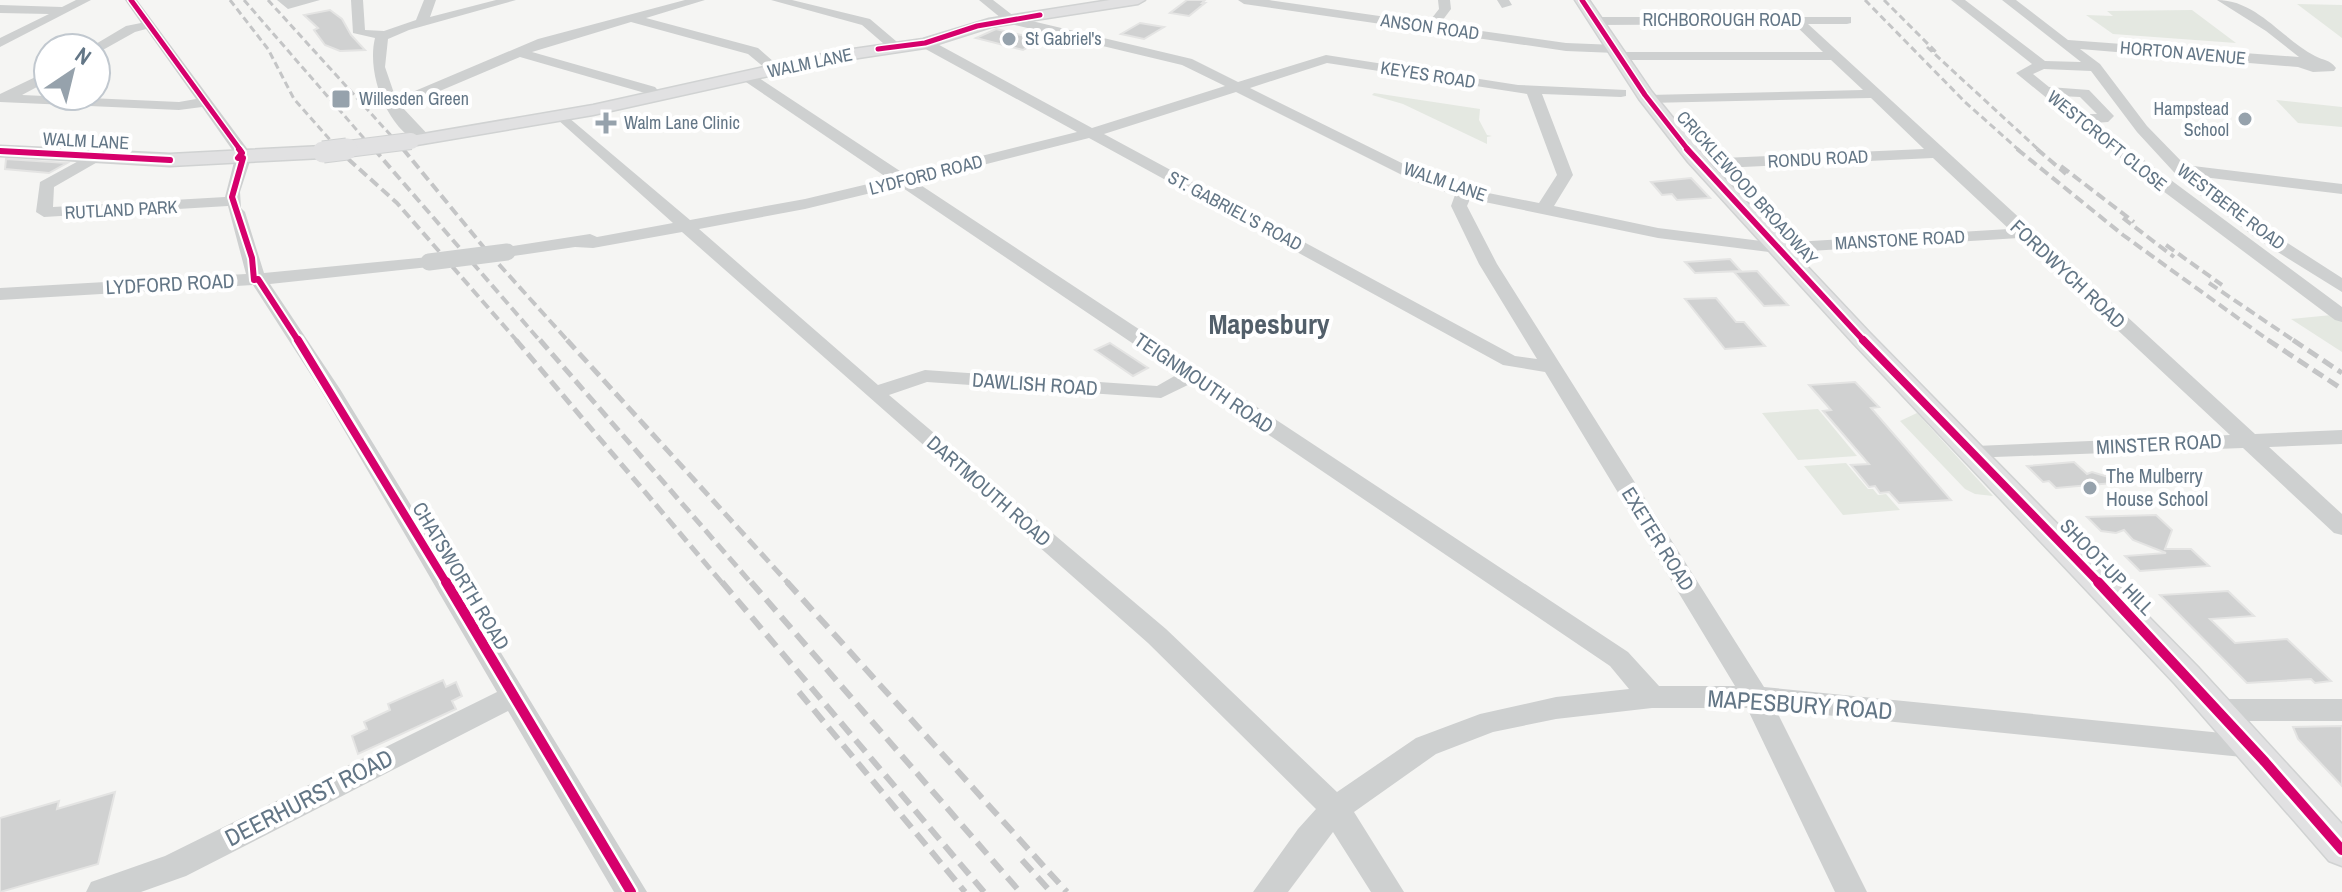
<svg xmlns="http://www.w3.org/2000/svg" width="2342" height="892" viewBox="0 0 2342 892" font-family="'Archivo Narrow',sans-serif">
  <rect width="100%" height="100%" fill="#f5f5f3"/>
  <path fill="#e4e8e1" d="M2297 4 2342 5V38Z
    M2192 10 2236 43 2113 34 2086 15 2113 16 2107 11Z
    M1374 93 1480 109 1479 120 1487 135 1492 136 1487 137V144L1403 104 1372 95Z
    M2276 100 2342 107V127L2298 123Z
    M2342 314V352L2291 319Z
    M1818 409 1857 456 1798 460 1762 413Z
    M1917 413 1993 496 1975 494 1965 489 1900 421Z
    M1846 463 1868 489H1873L1878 495 1886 494 1900 510 1843 515 1804 466Z"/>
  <path fill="#d0d1d1" stroke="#e4e4e3" stroke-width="2" d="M1187 0H1205L1202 3H1205L1189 16 1170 13Z
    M330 10 342 19 351 35 365 50 340 51 325 45 314 30 318 28 304 15Z
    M1140 23 1164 27 1144 39 1121 34Z
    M996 29 1042 40 1023 50 976 38Z
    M6 159 67 163 49 173 5 169Z
    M1691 178 1710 198 1677 200 1672 194 1662 195 1651 182Z
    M1730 259 1741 271 1695 273 1685 262Z
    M1757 271 1788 305 1764 306 1734 272Z
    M1716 298 1736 322H1744L1765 346 1725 349 1685 299Z
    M1110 343 1148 368 1133 376 1095 350Z
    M1855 382 1879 407 1871 408 1951 500 1899 503 1889 492 1880 493 1875 486 1869 487 1851 465 1869 464 1823 411 1831 410 1809 385Z
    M2074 462 2087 474 2092 472 2125 482 2056 488 2049 481 2043 482 2027 466Z
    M2156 515 2172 530 2165 549H2191L2209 566 2140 571 2125 556 2166 553 2133 540 2124 530 2116 533 2101 531 2087 517Z
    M2228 591 2254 616 2210 619 2235 643 2287 639 2331 681 2315 683 2311 679 2247 683 2160 595Z
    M443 680 446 687 456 682 462 696 452 701 456 709 358 754 352 736 367 729 364 722 390 710 388 704Z
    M2342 726V786L2298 739 2293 727Z
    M115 792 98 864 0 892V818L59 801 57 809Z"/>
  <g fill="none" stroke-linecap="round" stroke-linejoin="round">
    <g stroke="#d0d2d2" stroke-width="3">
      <path id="major" d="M1110 0H1145L1138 4 991 27 925 48 832 62 593 115 411 146 402 141 411 136 593 105 832 52 923 39 989 19Z
        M1575 0H1589L1652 92 1709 162 1870 333 2198 667 2342 824V866L2329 861 2175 684 1853 343 1688 162 1639 99Z
        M0 146 170 154 323 146 332 152 323 158 170 166 0 156Z"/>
    </g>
    <path fill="#ced0d0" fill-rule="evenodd" d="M76 0H91L0 47V38L49 14 0 13V5L62 7Z
      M125 0H137L249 151 251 158 240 192 241 208 245 212 264 273 429 257 438 262 429 267 270 284 340 389 647 892H614L508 711 186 876 141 892H86L91 882 165 856 497 692 320 389 253 285 0 300V288L246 274 228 206 44 217 36 212 40 182 95 152 101 154V160L54 187 53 207 225 197 234 162 230 158 233 151 202 107 179 110 0 102V94L48 71V81L22 95 179 102 196 99 146 29 135 32 101 51 89 48 126 26 141 23Z
      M277 0H320L288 9Z
      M351 0H363L365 30 384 31 416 20 424 0H436L430 17 496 0H516L409 30 388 39 385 67 396 99 538 39 685 0H705L646 18 758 48 783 70 771 73 748 54 631 22 532 52 655 87 663 96 661 99H651L645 93 520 57 402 107 433 140 425 145C388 133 366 74 375 38L353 33Z
      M771 0H792L870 19 903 47 891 50 862 25Z
      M979 0H993L1015 17 1192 59 1238 82 1326 55 1518 85 1626 90V96L1621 97 1542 94 1573 175 1554 206 1658 228 1777 243 2009 229 1933 158 1700 169 1692 164 1700 159 1924 149 1871 98 1648 103 1641 99 1648 95 1863 90 1831 60H1620L1613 56 1620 52H1823L1794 24 1597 25 1591 21 1597 17H1851V23L1847 24H1808L2255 434 2342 430V444L2269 447 2342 514V535L2334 533 2243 448 1968 458 1965 453 1968 448 1976 446 2230 435 2019 238 1777 253 1658 238 1470 199 1467 206 1497 264 1764 687 2252 736 2262 739 2266 747 2262 755 2252 758 1776 710 1867 892H1835L1747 708H1652L1556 719 1493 732 1436 754 1354 812 1404 892H1371L1333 832 1288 892H1253L1298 829 1316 809 1148 643 682 232 593 248 575 247 507 257 498 252 507 247 590 234 597 237 673 223 557 119V113L562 112 690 220 805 199 889 179 743 80V74H753L906 175 1077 132 920 46V40H930L1092 128 1225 86 1182 65 1007 23ZM1327 63 1527 94 1557 175 1539 203 1468 189 1426 175 1250 88ZM1236 92 1414 181 1455 195 1451 206 1479 264 1537 359 1515 356 1104 134ZM1089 138 1503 365 1545 372 1735 686H1659L1628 652 916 182ZM900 186 1178 374 1157 386 925 370 878 385 699 229 805 209ZM927 382 1161 398 1192 383 1610 666 1629 689 1556 697 1480 714 1416 738 1337 792 1166 629 889 395Z
      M1238 0H1269L1428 23 1439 9 1438 0H1450L1451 9 1439 25 1566 43 1616 45 1623 49 1616 53 1566 51 1244 4Z
      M1497 0H1509L1512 5 1502 8Z
      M1951 0H1965L2045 61 2081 62 2002 0H2016L2068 40 2299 57 2266 31 2217 0C2257 0 2282 39 2315 56 2324 61 2329 59 2336 68L2334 71 2313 72 2298 67 2080 49 2100 64 2147 126 2185 165 2342 184V194L2195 176 2272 233 2342 278V292L2260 241 2183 182 2137 132 2091 71 2044 69 2033 74 2049 87 2089 90 2114 116 2108 122 2094 123 2342 307V322L2335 320 2135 170 2016 73 2032 64ZM2060 96 2080 97 2097 114H2082Z
      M2219 699H2342V721H2219L2209 718 2205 710 2209 702Z"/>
    <use href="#major" fill="#e1e1e2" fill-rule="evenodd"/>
    <path stroke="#c4c5c6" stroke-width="3" stroke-dasharray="7 4" stroke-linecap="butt" d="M230 0 268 49 294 99 340 151
      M244 0 375 151
      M268 0 405 151
      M1865 0 1965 102 2020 151
      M1884 0 1937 53
      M1927 47 2040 151"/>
    <path stroke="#c4c5c6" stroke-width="4" stroke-dasharray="10 5" stroke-linecap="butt" d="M337 149 397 203 518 342
      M374 149 541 342
      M403 149 486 250 569 342
      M2017 149 2123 235 2271 342
      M2037 149 2066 174
      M2061 166 2134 222
      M2123 218 2174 257
      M2166 245 2222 285
      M2209 283 2296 342"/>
    <path stroke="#c4c5c6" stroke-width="5" stroke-dasharray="12 6" stroke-linecap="butt" d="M516 340 723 584
      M540 340 752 584
      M567 340 789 584
      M2268 340 2342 389
      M2293 340 2342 373"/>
    <path stroke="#c4c5c6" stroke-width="6" stroke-dasharray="15 8" stroke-linecap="butt" d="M722 582 984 892
      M751 582 1020 892
      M787 582 1067 892
      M799 692 965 892
      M1022 860 1051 892"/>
    <g stroke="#d0d2d2" stroke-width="18" stroke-linecap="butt">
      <path id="major-bridge-far1" d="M331 151 411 141"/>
    </g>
    <g stroke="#d0d2d2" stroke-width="23" stroke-linecap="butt">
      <path id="major-bridge" d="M323 152 347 149"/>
    </g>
    <path stroke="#ced0d0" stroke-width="17" d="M429 262 507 252"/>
    <use href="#major-bridge-far1" stroke="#e1e1e2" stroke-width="16"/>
    <use href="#major-bridge" stroke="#e1e1e2" stroke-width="21"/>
    <g stroke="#fff" stroke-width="8">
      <path id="cycleway-far3" d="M131 0 241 151
        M1582 0 1645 95 1689 151
        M878 49 925 43 977 26 1040 15"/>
    </g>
    <g stroke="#fff" stroke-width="10">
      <path id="cycleway-far2" d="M239 149 242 153 238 158H243L232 197 252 258 254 280 258 279 299 342
        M1687 149 1865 342
        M0 151 170 160"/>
    </g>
    <g stroke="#fff" stroke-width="13">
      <path id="cycleway-far1" d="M298 340 447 584
        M1863 340 2100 584"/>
    </g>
    <g stroke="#fff" stroke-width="15">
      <path id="cycleway" d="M446 582 631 892
        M2098 582 2265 762 2342 850"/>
    </g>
    <use href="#cycleway-far3" stroke="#d6006c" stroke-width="5"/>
    <use href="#cycleway-far2" stroke="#d6006c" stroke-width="6"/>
    <use href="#cycleway-far1" stroke="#d6006c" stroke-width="8"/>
    <use href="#cycleway" stroke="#d6006c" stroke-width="10"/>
  </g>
  <g fill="#96a2ac" stroke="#fff" stroke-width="3">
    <circle cx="1009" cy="39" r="8"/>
    <rect x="331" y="89" width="20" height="20" rx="4"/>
    <circle cx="2245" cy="119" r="8"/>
    <path d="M602 111h8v8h8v8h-8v8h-8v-8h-8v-8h8z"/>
    <circle cx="2090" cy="488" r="8"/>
  </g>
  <g text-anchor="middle" stroke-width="8" stroke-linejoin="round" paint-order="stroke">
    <g font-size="18" fill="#637686" stroke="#fff">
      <text x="1722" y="26">RICHBOROUGH ROAD</text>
      <text transform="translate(1430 27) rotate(8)" y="6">ANSON ROAD</text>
      <text transform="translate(2183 53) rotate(5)" y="6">HORTON AVENUE</text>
      <text transform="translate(810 63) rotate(-12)" y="6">WALM LANE</text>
      <text transform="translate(1428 75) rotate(9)" y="6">KEYES ROAD</text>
      <text transform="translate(86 141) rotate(3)" y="6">WALM LANE</text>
      <text transform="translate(2107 141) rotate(39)" y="6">WESTCROFT CLOSE</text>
      <text transform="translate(1818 159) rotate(-3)" y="6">RONDU ROAD</text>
      <text transform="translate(926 175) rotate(-14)" y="6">LYDFORD ROAD</text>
      <text transform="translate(1445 182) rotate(19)" y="6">WALM LANE</text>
      <text transform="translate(1747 188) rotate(48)" y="6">CRICKLEWOOD BROADWAY</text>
      <text transform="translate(2231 207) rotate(37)" y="6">WESTBERE ROAD</text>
      <text transform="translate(121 210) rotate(-3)" y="6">RUTLAND PARK</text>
      <text transform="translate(1235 211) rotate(28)" y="6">ST. GABRIEL'S ROAD</text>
      <text transform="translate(1900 240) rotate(-3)" y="6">MANSTONE ROAD</text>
    </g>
    <g font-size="18" fill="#637686" stroke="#fff" text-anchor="start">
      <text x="1025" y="45">St Gabriel's</text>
      <text x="359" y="105">Willesden Green</text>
      <text x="2229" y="115" text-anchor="end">Hampstead<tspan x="2229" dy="21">School</tspan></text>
      <text x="624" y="129">Walm Lane Clinic</text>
    </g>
    <g font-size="20" fill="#637686" stroke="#fff">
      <text transform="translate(2068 274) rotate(43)" y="7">FORDWYCH ROAD</text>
      <text transform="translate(170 284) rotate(-3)" y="7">LYDFORD ROAD</text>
      <text transform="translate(1204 383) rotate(34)" y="7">TEIGNMOUTH ROAD</text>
      <text transform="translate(1035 384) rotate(4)" y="7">DAWLISH ROAD</text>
      <text transform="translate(2159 444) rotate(-3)" y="7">MINSTER ROAD</text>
      <text transform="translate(989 491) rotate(41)" y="7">DARTMOUTH ROAD</text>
      <text transform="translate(1658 539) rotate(58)" y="7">EXETER ROAD</text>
      <text transform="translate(2107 567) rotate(46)" y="7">SHOOT-UP HILL</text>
      <text transform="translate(461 576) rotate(59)" y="7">CHATSWORTH ROAD</text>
    </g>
    <g font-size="20" fill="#637686" stroke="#fff" text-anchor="start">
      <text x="2106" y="483">The Mulberry<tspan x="2106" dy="23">House School</tspan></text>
    </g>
    <g font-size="24" fill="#637686" stroke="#fff">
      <text transform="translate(1800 705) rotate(4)" y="8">MAPESBURY ROAD</text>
      <text transform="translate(309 798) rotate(-27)" y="8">DEERHURST ROAD</text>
    </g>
    <g font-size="28" font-weight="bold" fill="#525f6a" stroke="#fff">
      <text x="1269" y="334">Mapesbury</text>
    </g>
  </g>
  <g transform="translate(72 72) rotate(35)"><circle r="38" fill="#ffffff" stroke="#c1c8cf" stroke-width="2"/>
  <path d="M0-6L14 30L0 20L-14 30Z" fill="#96a2ac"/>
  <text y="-12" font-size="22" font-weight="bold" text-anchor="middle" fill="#637686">N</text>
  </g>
</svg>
